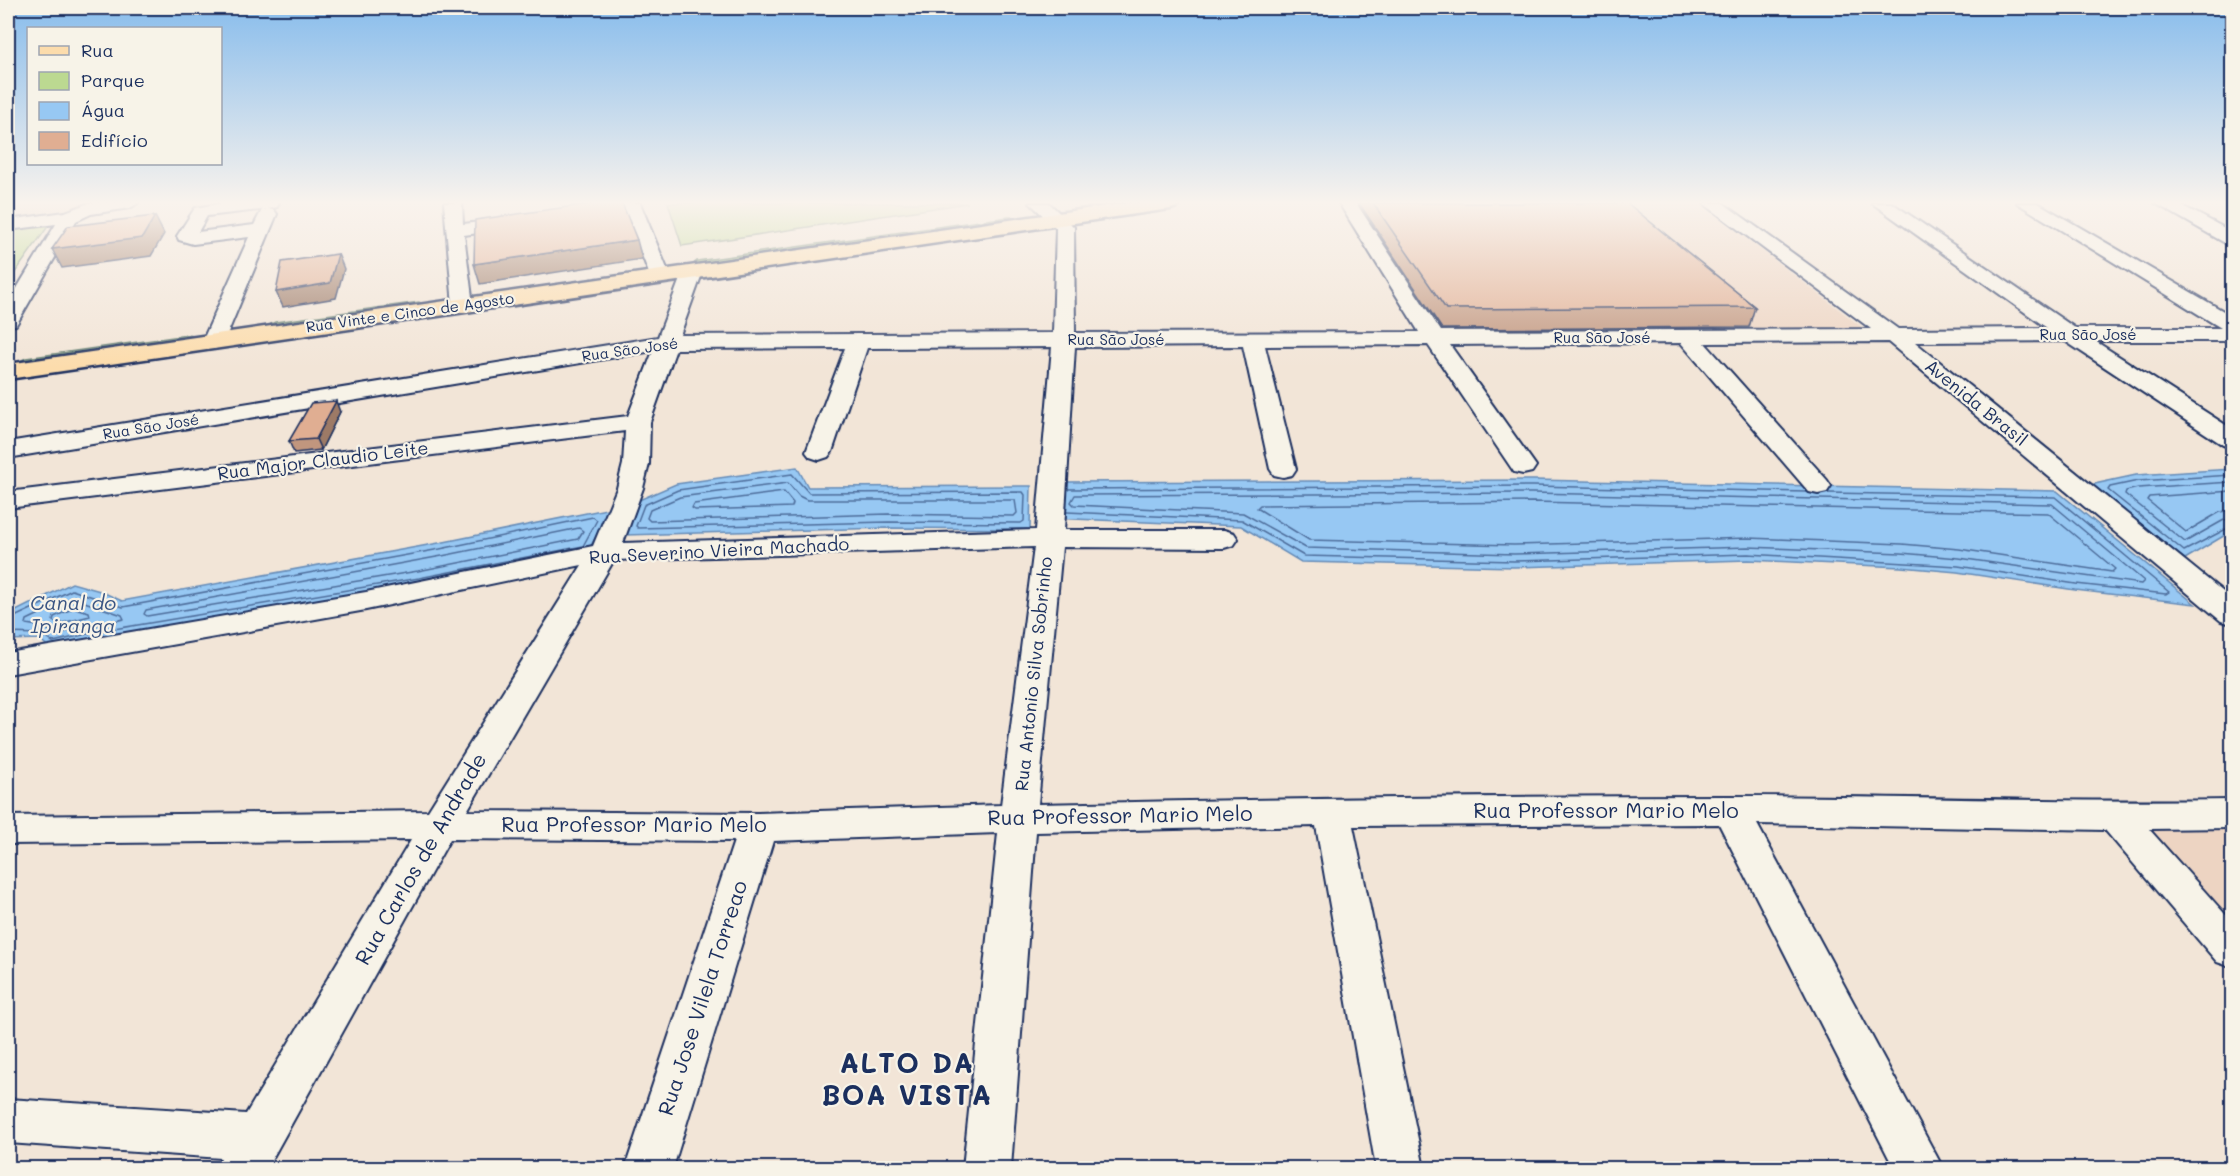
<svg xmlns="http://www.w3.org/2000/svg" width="2240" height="1176" viewBox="0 0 2240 1176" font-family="Mali,sans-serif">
  <rect width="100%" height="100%" fill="#f2e5d7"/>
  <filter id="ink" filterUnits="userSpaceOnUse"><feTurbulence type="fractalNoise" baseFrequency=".0167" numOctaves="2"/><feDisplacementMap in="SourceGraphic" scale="12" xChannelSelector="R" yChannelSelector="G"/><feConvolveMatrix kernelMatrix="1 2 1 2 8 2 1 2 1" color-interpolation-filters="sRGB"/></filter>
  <g filter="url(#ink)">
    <path fill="#edd4c2" d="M8 203H112L8 218Z
      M1602 203H1700L1867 331H1753Z
      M2232 830V937L2139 831Z"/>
    <path fill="#bcd991" stroke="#6c8478" stroke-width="1.5" d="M668 203H968L682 246Z
      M1008 217H1017L1014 220 692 265 697 261Z
      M49 225 12 277H8V230Z
      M419 302 421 304 419 306 267 326 275 322Z
      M187 335 195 336 192 339 16 365 15 363 26 358Z"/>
    <path fill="#97c8f3" stroke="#658bb7" stroke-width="1.5" d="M797 467 808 487 1031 486 1030 529 888 528 625 535 639 500 676 484Z
      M2232 469V531L2185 559 2090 485 2136 475Z
      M1533 480 2057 491 2195 604 2075 590 1957 572 1901 567 1748 560 1514 567 1301 562 1241 526 1050 518 1064 482Z
      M611 508 588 551 420 584 50 649 40 639 8 640V615L72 583 100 591 122 601 439 543Z"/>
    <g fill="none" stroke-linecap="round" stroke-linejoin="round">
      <path stroke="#4d6c9a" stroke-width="1.5" d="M792 474 809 493 1023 492 1025 495 1024 521 1021 523 888 522 638 528 636 526 644 505 678 490Z
        M2232 475 2138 481 2110 487 2108 490 2184 551 2232 526
        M2232 482 2138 488 2126 491 2125 494 2185 542 2224 520 2232 519
        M788 483 799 496 807 500H1015L1017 513 1014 516 888 514 650 521 647 518 650 510 680 497Z
        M1068 489 1533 486 1807 492
        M2232 491 2149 497 2147 500 2186 532 2220 512 2232 510
        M784 492 793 503 792 507 695 510 692 508 694 504Z
        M1532 493 2052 504 2144 581 2141 584 1959 558 1901 553 1748 547 1514 554 1306 548 1243 513 1074 505 1071 502 1075 495Z
        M1532 502 2048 513 2115 569 2112 572 1959 549 1902 544 1749 538 1514 545 1309 540 1257 508 1260 505Z
        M1067 512 1242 520 1304 556 1514 561 1748 554 1958 566 2076 584 2166 594 2169 592 2055 497 1828 493
        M579 528 583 531 578 539 418 571 147 616 144 614 146 610 442 556Z
        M73 598 122 615 124 619 55 634 44 627 26 624 27 620Z
        M74 608 89 612 90 616 58 624 53 621 54 617Z
        M8 620 72 590 123 607 440 549 593 517 597 520 583 546 419 578 96 632 53 642 40 634 8 633"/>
      <g stroke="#1b2f5e" stroke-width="4">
        <path id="minor" d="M89 203H138L130 208 91 214 76 221 19 320 16 325 8 326V303L56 224 8 230V220L65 212Z
          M223 203H279L277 207 268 209 274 210 277 214 224 342 221 347 213 349 205 347 202 342 249 237 193 244 179 240 177 236 195 208ZM268 209 262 210 254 225 198 232 207 216Z
          M444 203H462L463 224 515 218 521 219 524 223 521 227 515 228 464 235 473 305 470 309 463 311 456 309 453 305Z
          M619 203H640L670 276 667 280H653L650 276 626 213 584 219 578 218 575 214 578 210Z
          M1030 203H1049L1074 227 1075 333 1419 332 1339 203H1356L1441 331 1871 329 1703 203H1723L1898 329 2047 328 1872 203H1892L2075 328H2221L2017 203H2038L2232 316V341H2095L2232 429V448L2223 445 2065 341 1915 342 2232 599V624L2221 621 1888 342 1705 343 1827 480 1831 486 1827 492 1818 494 1809 492 1681 343 1450 345 1536 466 1532 472 1523 474 1514 472 1428 345 1265 346 1296 469 1292 475 1283 477 1274 475 1270 469 1243 346 1075 347 1064 530H1224L1234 533 1238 539 1234 545 1224 548 1062 547 1038 804C1268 799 1498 796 1728 796 1896 796 2064 803 2232 800V828L2149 829 2232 922V967L2217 962 2105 830 1757 824 1943 1168H1894L1719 824 1353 826 1424 1168H1376L1316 826 1036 832 1011 1168H963L998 833 773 841 673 1168H625L734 841 450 839 267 1168H217L221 1158 8 1143V1099L246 1114 411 840 8 844V816L428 811 582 565 366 610 8 674V653L366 592 593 546 617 488 623 464 625 431 8 508V492L628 416 653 351 8 458V442L658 337 683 271 686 267H700L703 271 680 335 1053 333 1056 228ZM1052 347 1036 530 623 543 643 488 649 464 650 422 676 349 845 348 806 452 810 457 819 460 828 457 832 452 867 348ZM1034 547 1001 805 758 813 467 811 614 560Z
          M2155 203H2177L2232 232V244L2225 243Z"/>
      </g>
      <g stroke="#1b2f5e" stroke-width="5">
        <path id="major" d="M1127 203H1179L1177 207 1170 209 8 379V364Z"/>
      </g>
      <use href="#minor" fill="#f7f3e8" fill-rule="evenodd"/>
      <use href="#major" fill="#fcdcac" fill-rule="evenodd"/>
    </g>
    <path fill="#c1967e" stroke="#1b2f5e" stroke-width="1.5" d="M1359 203H1627L1755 307 1749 327 1442 329Z
      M340 412 321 450 294 453 289 441Z"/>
    <path fill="#9d7a66" stroke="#1b2f5e" stroke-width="1.5" d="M155 216 164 234 151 256 62 268 52 249Z
      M637 240 642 259 480 284 474 264Z
      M338 254 344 269 336 298 283 307 276 292Z
      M8 268 12 277 8 284Z
      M336 401 340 412 321 450 316 439Z"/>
    <path fill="#e0ae92" stroke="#1b2f5e" stroke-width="1.5" d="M596 203H622L637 240 474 264 475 220Z
      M1373 203H1627L1755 307 1446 309Z
      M155 216 142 238 52 249 68 226Z
      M338 254 330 283 276 292 282 262Z
      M336 401 316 439 289 441 311 403Z"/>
  </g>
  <linearGradient id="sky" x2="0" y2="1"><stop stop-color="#87bcec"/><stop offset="0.55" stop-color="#f9f3ed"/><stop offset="1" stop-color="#f9f3ed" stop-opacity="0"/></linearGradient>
  <rect width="2240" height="368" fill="url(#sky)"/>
  <g text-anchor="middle" stroke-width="4.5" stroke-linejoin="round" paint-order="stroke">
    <g font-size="15" fill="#1b2f5e" stroke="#f7f3e8">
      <text transform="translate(410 313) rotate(-8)" y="5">Rua Vinte e Cinco de Agosto</text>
      <text x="2088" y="340">Rua São José</text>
      <text x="1602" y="343">Rua São José</text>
      <text x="1116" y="345">Rua São José</text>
      <text transform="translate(630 350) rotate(-8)" y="5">Rua São José</text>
      <text transform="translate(151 427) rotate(-9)" y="5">Rua São José</text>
    </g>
    <g font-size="18" fill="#1b2f5e" stroke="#f7f3e8">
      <text transform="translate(1976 403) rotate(39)" y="6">Avenida Brasil</text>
      <text transform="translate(323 461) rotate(-7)" y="6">Rua Major Claudio Leite</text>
      <text transform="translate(719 551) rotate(-3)" y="6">Rua Severino Vieira Machado</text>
      <text transform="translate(1034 674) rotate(-84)" y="6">Rua Antonio Silva Sobrinho</text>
    </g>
    <g font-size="20" font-style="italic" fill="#3a5583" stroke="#f7f3e8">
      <text x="73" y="610">Canal do<tspan x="73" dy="23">Ipiranga</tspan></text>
    </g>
    <g font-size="21" fill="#1b2f5e" stroke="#f7f3e8">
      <text x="1606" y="818">Rua Professor Mario Melo</text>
      <text transform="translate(1120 816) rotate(-1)" y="7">Rua Professor Mario Melo</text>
      <text x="634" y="832">Rua Professor Mario Melo</text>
      <text transform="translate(421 859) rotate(-60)" y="7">Rua Carlos de Andrade</text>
      <text transform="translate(703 998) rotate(-72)" y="7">Rua Jose Vilela Torreao</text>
    </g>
    <g font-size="28" font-weight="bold" letter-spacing="1.5" fill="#1b2f5e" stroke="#f7f3e8">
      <text x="907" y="1073">ALTO DA<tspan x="907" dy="32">BOA VISTA</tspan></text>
    </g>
  </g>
  <rect width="2240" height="1176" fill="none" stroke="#f7f3e8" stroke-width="30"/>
  <rect x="15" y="15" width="2210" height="1146" fill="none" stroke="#1b2f5e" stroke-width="2" filter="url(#ink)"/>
  <rect x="27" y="27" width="195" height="138" fill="#f7f3e8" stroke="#9fa5b1" stroke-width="1.5"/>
  <rect x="39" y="46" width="30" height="9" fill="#fcdcac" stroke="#9fa5b1" stroke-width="1.5"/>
  <text x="81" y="57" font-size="18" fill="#1b2f5e">Rua</text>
  <rect x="39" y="72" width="30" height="18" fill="#bcd991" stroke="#9fa5b1" stroke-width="1.5"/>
  <text x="81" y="87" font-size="18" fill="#1b2f5e">Parque</text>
  <rect x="39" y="102" width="30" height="18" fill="#97c8f3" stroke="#9fa5b1" stroke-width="1.5"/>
  <text x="81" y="117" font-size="18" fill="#1b2f5e">Água</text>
  <rect x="39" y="132" width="30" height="18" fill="#e0ae92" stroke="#9fa5b1" stroke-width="1.5"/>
  <text x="81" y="147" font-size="18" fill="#1b2f5e">Edifício</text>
</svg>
